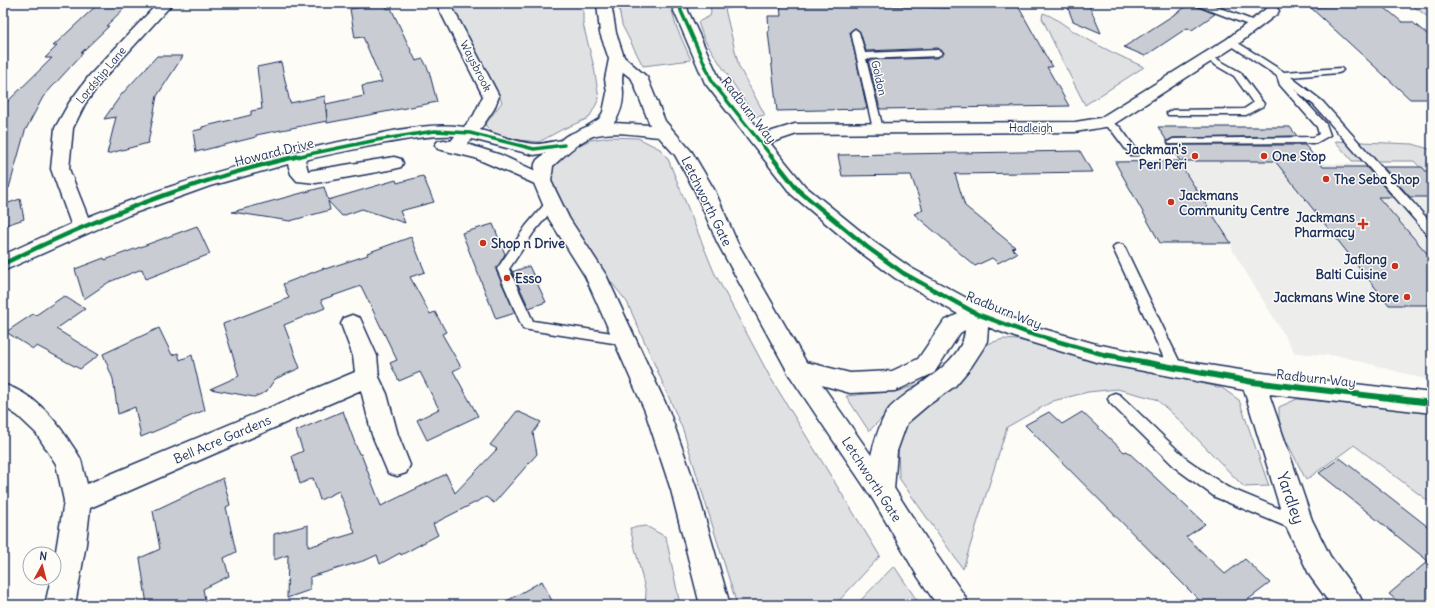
<svg xmlns="http://www.w3.org/2000/svg" width="1435" height="608" viewBox="0 0 1435 608" font-family="Delius,sans-serif">
  <rect width="100%" height="100%" fill="#fdfcf7"/>
  <filter id="ink" filterUnits="userSpaceOnUse"><feTurbulence type="fractalNoise" baseFrequency=".025" numOctaves="2"/><feDisplacementMap in="SourceGraphic" scale="8" xChannelSelector="R" yChannelSelector="G"/><feConvolveMatrix kernelMatrix="1 2 1 2 8 2 1 2 1" color-interpolation-filters="sRGB"/></filter>
  <g filter="url(#ink)">
    <path fill="#edeeec" d="M1158 127H1290L1318 163 1422 167 1432 178V381L1340 356 1295 353 1233 251 1231 243 1172 151Z"/>
    <path fill="#e0e1e3" stroke="#7e88a0" d="M450 3H583V24L594 67 599 99 589 118 563 129 539 142 518 140 493 133 485 125 502 102 494 85Z
      M618 3H670L676 26 691 60 643 66 622 25Z
      M710 3H749L725 9 739 67 765 115 755 117 704 39 698 22 710 16 711 12Z
      M1409 3H1432V20Z
      M1043 13C1056 17 1067 28 1080 35 1100 47 1122 57 1144 67L1085 105 1060 56 1042 18Z
      M610 137 638 138 660 149 668 159 714 272 770 377 880 556 835 605H737L683 430 654 363 627 302 588 253 550 185 553 168 565 152 590 140Z
      M1335 141 1413 144 1432 150V180L1414 161H1352Z
      M1003 339 1018 340 1222 388 1239 400 1269 486 1244 487 1175 416 1156 399 1117 389 1088 392 1053 401 1007 427 963 569 899 478 898 446 907 417 961 379 984 345Z
      M919 384 903 397 869 431 846 396 899 391Z
      M1297 399 1432 412V504L1354 445 1306 480 1279 426V407Z
      M646 526 666 537 680 605H645L646 593 630 528Z
      M894 566 920 605H856Z"/>
    <path fill="#c9ccd3" stroke="#1b2f5e" d="M99 3H130L106 26H109L81 53H83L43 97 25 131 9 188 3 187V106L52 58H45L57 46H53Z
      M364 3H387V9L391 8 416 61 423 59 429 71 437 102 327 123 326 104 364 96 362 86 382 82 363 37 355 38 350 9 364 7Z
      M1066 3H1088L1101 33 1073 21Z
      M1192 3H1194L1195 6 1215 14 1192 30 1187 28 1145 56 1124 47Z
      M1338 3H1379L1402 22H1412L1432 38V99H1410L1310 7 1342 6Z
      M815 4 945 8 1018 6 1052 67H1047L1069 106 880 109 868 60 938 58 944 52 938 48 866 51 860 32 855 28 850 32 867 109 777 111 768 31H769L768 16H781L780 5Z
      M157 56H183L157 96 148 143 107 154 116 117 104 119 121 95Z
      M281 62 290 103 325 96 327 121 256 135V137L196 152 193 131 202 129V127L251 115V111L262 109 257 67Z
      M1158 127H1290L1297 136 1173 138 1167 141Z
      M1170 145H1305L1323 167H1366L1393 197H1378L1432 259V305H1389L1275 161H1180Z
      M1080 151 1092 172 955 174 965 206 1015 247 1012 248 1017 253 998 263 992 258 975 266 914 214 923 210 911 175 842 176 838 155Z
      M1178 161 1231 243H1160L1115 162Z
      M1383 167H1422L1432 178V197H1410Z
      M423 176 434 202 400 211 405 223 362 209 342 216 328 201 330 210 290 221 232 212 324 187 328 200 396 180 397 183Z
      M20 199 24 219 3 226V205Z
      M493 224 505 254 496 270 515 313 496 319 462 233Z
      M197 226 210 254 146 279 142 269 109 282 84 299 75 269 104 258 105 260Z
      M411 237 425 272 410 277 430 314 435 312 446 332 442 334 461 367 453 371 478 416 427 440 417 420 439 409 420 372 399 381 390 363 397 360 361 286 321 300 325 308 284 325 300 368 275 379 266 392 254 397 210 389 239 376 223 324 289 298 283 284 324 268 325 269 368 255 367 253Z
      M529 266 546 302 529 308 511 269 512 272Z
      M64 296 85 309 56 329 99 355 80 369 37 346 33 349 6 332 33 314 36 315Z
      M159 328 172 355 178 353 180 360 192 355 205 410 141 437 135 407 118 414 113 379 103 354Z
      M343 411 359 454H361L381 506 446 474 455 493 497 449 490 445 517 411 541 422 533 433 537 454 494 503 486 497 433 524 438 535 401 555 400 553 380 564 377 555 366 560 310 577V590L287 598 288 555 274 560V534L308 525V547L355 533 339 491 320 500 313 478 300 484 292 456 303 451 296 431Z
      M1049 412 1062 424 1082 412 1124 452 1127 451 1205 524 1186 537 1225 574 1245 559 1270 583 1241 605H1204L1025 425Z
      M1340 458 1432 530V605H1402L1389 594 1428 561 1319 473Z
      M223 478 230 505 226 507 236 552 224 558 229 576 203 589 206 605H147L140 558 160 549 153 511Z
      M542 581 554 605H500Z"/>
    <g fill="none" stroke-linecap="round" stroke-linejoin="round">
      <g stroke="#1b2f5e" stroke-width="3">
        <path id="service" d="M1195 3H1207L1257 22 1258 24 1254 27 1251 26 1196 5Z
          M855 29 859 32 865 53 938 50 943 53 938 56 866 59 883 129 878 132 873 129 851 32Z
          M1232 39 1284 72 1341 68 1343 70 1341 72 1338 73 1291 77 1322 101 1432 224V236L1428 235 1314 105 1294 89 1326 124 1330 135 1316 143 1169 144 1168 142 1173 139 1314 137 1319 134 1317 127 1280 85 1277 76 1229 44 1227 42 1229 40Z
          M1208 54 1240 72 1264 104 1263 106 1246 115H1168L1167 113 1172 110 1244 109 1253 103 1234 76 1205 59 1203 57Z
          M1105 119 1120 127 1139 153 1138 155H1130L1112 131 1100 122 1101 120Z
          M552 199 556 200 558 203 534 232 509 269 533 321 626 335 631 336 633 340 631 344 626 345 523 329 497 269 526 226 548 200Z
          M1119 244 1123 245 1125 248 1183 369 1181 373 1176 375 1171 373 1169 369 1113 248 1115 245Z
          M1115 393 1120 395 1188 460 1227 487 1305 519 1307 524 1305 529 1299 532 1215 497 1178 470 1110 403 1108 399 1110 395Z"/>
      </g>
      <g stroke="#1b2f5e" stroke-width="3">
        <path id="minor" d="M158 3H173L101 82 85 104 73 128 69 169 88 217C176 181 266 156 359 138 393 131 429 122 464 127L474 115 483 96 436 3H450L499 96 494 109 480 130C498 134 517 143 536 144 548 144 559 138 570 141L573 145 570 149 534 155 472 139 467 144 501 155 549 177 551 181 549 185 542 187 475 158 438 149 435 145 438 141 444 140 451 141 455 136C430 135 405 140 381 144 356 149 330 154 305 160L308 171 394 157 401 159 403 163 401 167 394 169 316 183 297 181 291 174 288 164 210 186 129 215 3 271V255L71 224 51 169 55 128 69 103 89 76Z
          M673 3H687L688 11 721 82 763 134 795 124 1075 122 1100 118 1227 39 1267 8 1272 7 1277 8 1279 11 1277 14 1237 45 1111 126 1075 132 797 134 770 143 805 186 874 242 911 268 985 308 1033 326 1096 344 1176 360 1253 372 1432 393V413L1269 394 1312 520 1330 556 1359 595 1364 605H1331L1310 576 1285 524 1244 390 1096 362 1020 339 988 327 987 341 984 347 971 367 955 386 927 406 907 423 897 451 894 490 890 498 881 502 872 498C866 486 869 476 870 463 871 451 881 418 889 409 910 386 963 365 965 330L960 333 934 373 895 391 850 393 790 376 786 369 790 362 798 360 850 373 892 371 918 359 944 321 958 314 895 278 860 252 791 194 705 83 674 11Z
          M352 315 360 318 377 356 379 377 387 394 398 435 410 465 406 473 397 476 388 473 372 435 361 390 90 508 86 544 75 605H45L51 578H54V563L64 501 56 464 36 433 18 416 3 406V384C33 394 51 414 68 439 72 446 78 453 81 460 83 468 85 476 87 484L355 372 353 356 341 324 344 318Z"/>
      </g>
      <g stroke="#1b2f5e" stroke-width="3">
        <path id="primary" d="M597 3H611L616 33 624 57 647 77 665 121 692 152 715 191 737 242 806 362 890 482 938 557 964 595 969 605H937L918 577 872 498 790 376 717 242 695 191 675 155 659 137C639 135 613 130 593 136 578 142 565 155 553 166L551 181 569 218 606 275 669 411 697 490 730 605H700L671 490 645 411 585 276 549 219 533 181 535 164 537 160 566 136 586 127 599 119 603 112 607 93 605 79 609 59 600 33ZM623 72 632 79 650 125 614 123C620 114 623 105 623 94 623 86 621 80 623 72Z"/>
      </g>
      <use href="#service" fill="#fdfcf7" fill-rule="evenodd"/>
      <use href="#minor" fill="#fdfcf7" fill-rule="evenodd"/>
      <use href="#primary" fill="#fdfcf7" fill-rule="evenodd"/>
      <g stroke="#fdfcf7" stroke-width="5.5">
        <path id="cycleway-far2" d="M680 3 681 11 713 83 772 157
          M295 157 377 140 435 131 470 133 534 149 564 145"/>
      </g>
      <g stroke="#fdfcf7" stroke-width="7">
        <path id="cycleway-far1" d="M771 156 798 190 867 247 903 273 977 314 1028 333 1109 356
          M3 264C98 217 196 179 299 156"/>
      </g>
      <g stroke="#fdfcf7" stroke-width="8">
        <path id="cycleway" d="M1104 355 1253 382 1432 403"/>
      </g>
      <use href="#cycleway-far2" stroke="#00873e" stroke-width="3.5"/>
      <use href="#cycleway-far1" stroke="#00873e" stroke-width="4.5"/>
      <use href="#cycleway" stroke="#00873e" stroke-width="6"/>
    </g>
  </g>
  <g fill="#c8321e" stroke="#fdfcf7" stroke-width="1.5">
    <circle cx="1195" cy="156" r="4"/>
    <circle cx="1264" cy="156" r="4"/>
    <circle cx="1326" cy="179" r="4"/>
    <circle cx="1171" cy="202" r="4"/>
    <path d="M1361 218h4v4h4v4h-4v4h-4v-4h-4v-4h4z"/>
    <circle cx="483" cy="243" r="4"/>
    <circle cx="1395" cy="266" r="4"/>
    <circle cx="507" cy="278" r="4"/>
    <circle cx="1407" cy="297" r="4"/>
  </g>
  <g text-anchor="middle" stroke-width="3" stroke-linejoin="round" paint-order="stroke">
    <g font-size="11" fill="#1b2f5e" stroke="#fdfcf7">
      <text transform="translate(476 66) rotate(63)" y="4">Waysbrook</text>
      <text transform="translate(101 75) rotate(-50)" y="4">Lordship Lane</text>
      <text transform="translate(879 78) rotate(77)" y="4">Goldon</text>
      <text x="1031" y="132">Hadleigh</text>
    </g>
    <g font-size="13" fill="#1b2f5e" stroke="#fdfcf7">
      <text transform="translate(749 110) rotate(52)" y="5">Radburn Way</text>
      <text transform="translate(274 152) rotate(-14)" y="5">Howard Drive</text>
      <text transform="translate(707 201) rotate(64)" y="5">Letchworth Gate</text>
      <text transform="translate(1004 310) rotate(22)" y="5">Radburn Way</text>
      <text transform="translate(1316 378) rotate(6)" y="5">Radburn Way</text>
      <text transform="translate(222 439) rotate(-23)" y="5">Bell Acre Gardens</text>
      <text transform="translate(872 479) rotate(57)" y="5">Letchworth Gate</text>
    </g>
    <g font-size="13" font-weight="bold" fill="#1b2f5e" stroke="#fdfcf7" text-anchor="start">
      <text x="1187" y="154" text-anchor="end">Jackman's<tspan x="1187" dy="15">Peri Peri</tspan></text>
      <text x="1272" y="161">One Stop</text>
      <text x="1334" y="184">The Seba Shop</text>
      <text x="1179" y="200">Jackmans<tspan x="1179" dy="15">Community Centre</tspan></text>
      <text x="1355" y="222" text-anchor="end">Jackmans<tspan x="1355" dy="15">Pharmacy</tspan></text>
      <text x="491" y="248">Shop n Drive</text>
      <text x="1387" y="264" text-anchor="end">Jaflong<tspan x="1387" dy="15">Balti Cuisine</tspan></text>
      <text x="515" y="283">Esso</text>
      <text x="1399" y="302" text-anchor="end">Jackmans Wine Store</text>
    </g>
    <g font-size="16" fill="#1b2f5e" stroke="#fdfcf7">
      <text transform="translate(1291 498) rotate(71)" y="6">Yardley</text>
    </g>
  </g>
  <rect width="1435" height="608" fill="none" stroke="#fdfcf7" stroke-width="16"/>
  <rect x="8" y="8" width="1419" height="592" fill="none" stroke="#1b2f5e" stroke-width="1.5" filter="url(#ink)"/>
  <g transform="translate(42 566) rotate(7)"><circle r="19" fill="#fdfcf7" stroke="#a3aaba"/>
  <path d="M0-3L7 15L0 10L-7 15Z" fill="#c8321e"/>
  <text y="-6" font-size="11" font-weight="bold" text-anchor="middle" fill="#1b2f5e">N</text>
  </g>
</svg>
